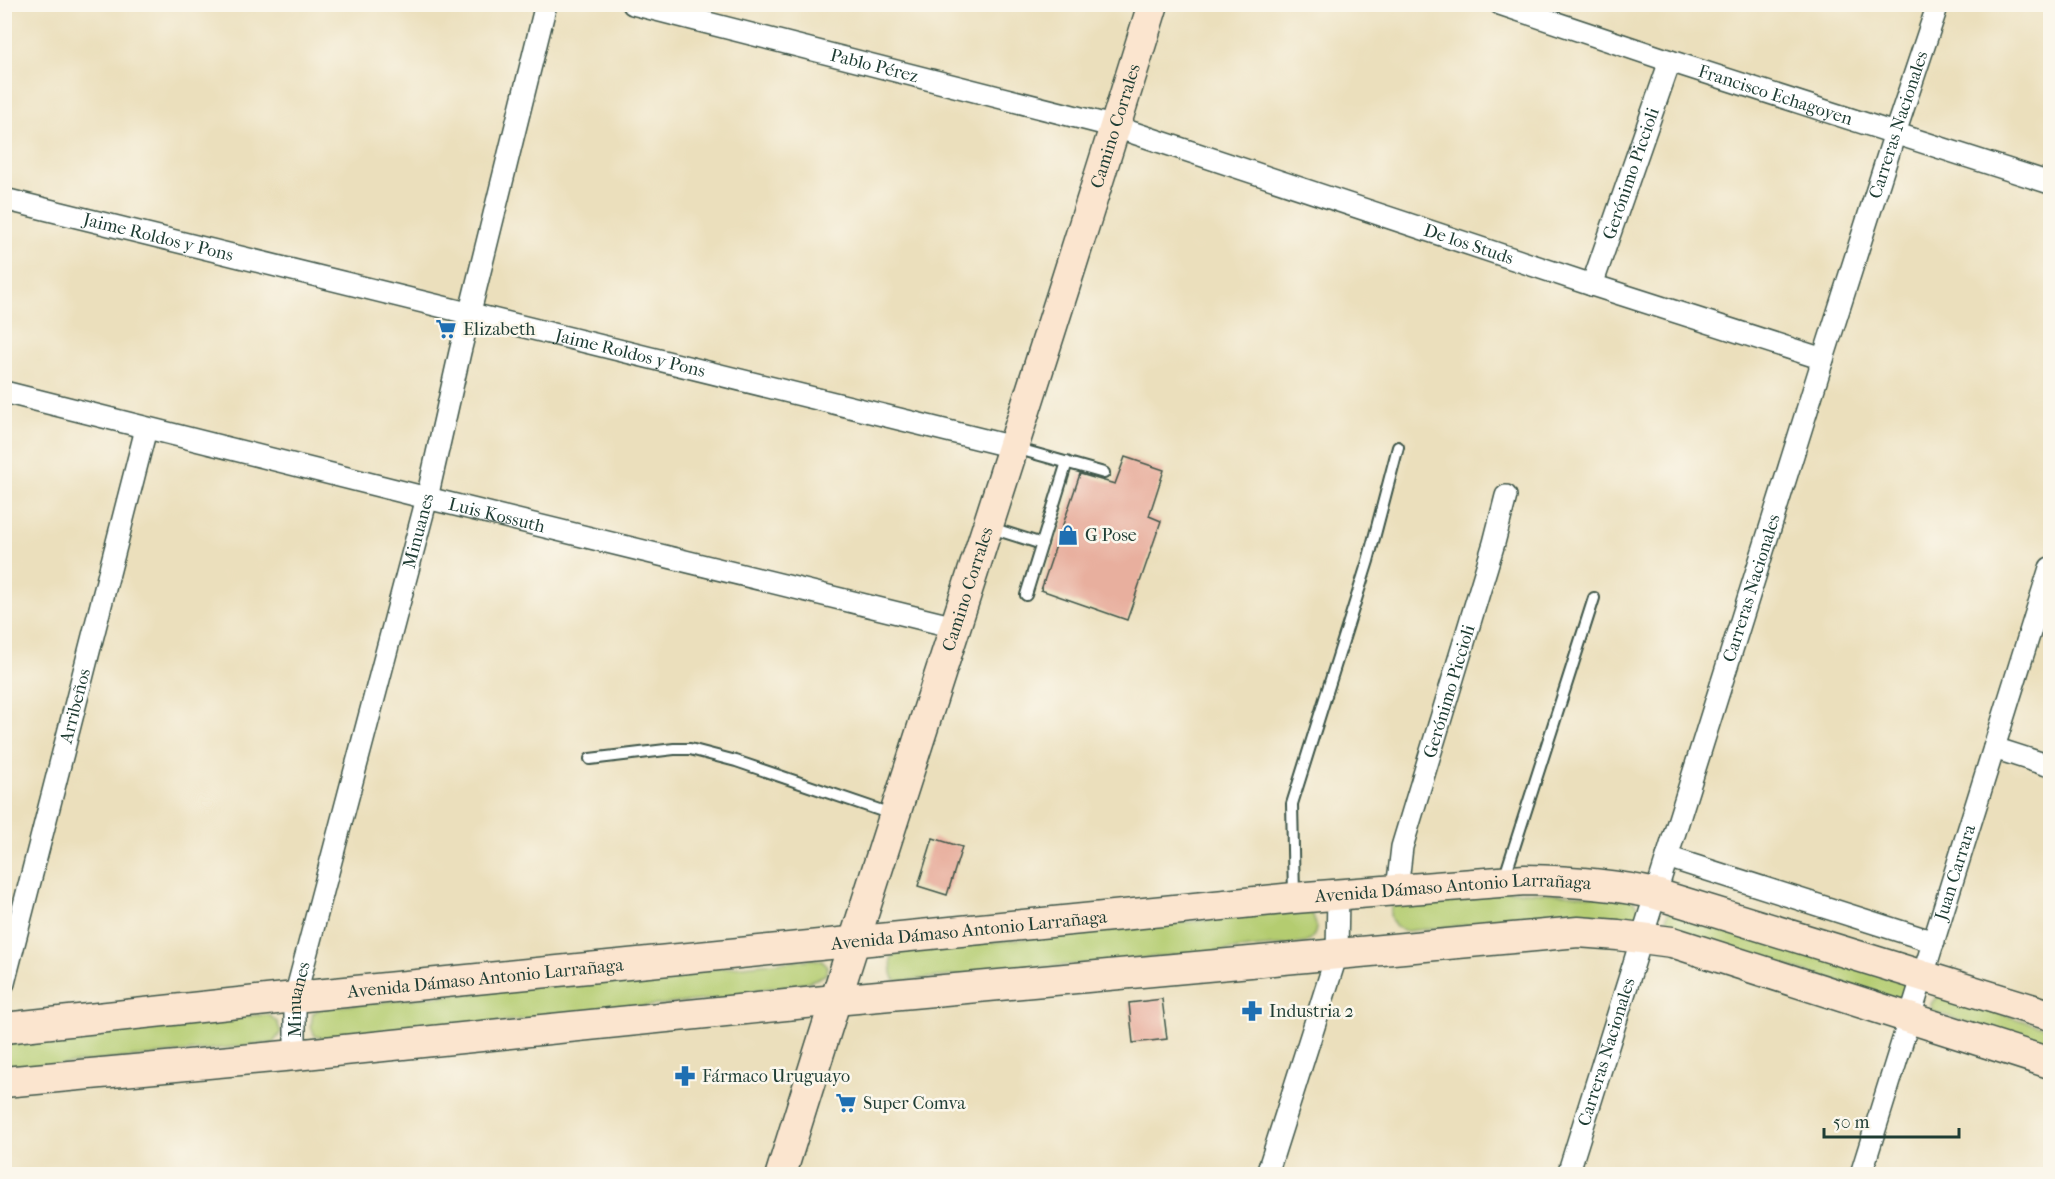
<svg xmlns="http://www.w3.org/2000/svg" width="2055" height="1179" viewBox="0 0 2055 1179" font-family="'IM FELL French Canon',serif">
  <rect width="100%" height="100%" fill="#fbf7ec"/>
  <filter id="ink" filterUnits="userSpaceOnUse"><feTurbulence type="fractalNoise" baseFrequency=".0167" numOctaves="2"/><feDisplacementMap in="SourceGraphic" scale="12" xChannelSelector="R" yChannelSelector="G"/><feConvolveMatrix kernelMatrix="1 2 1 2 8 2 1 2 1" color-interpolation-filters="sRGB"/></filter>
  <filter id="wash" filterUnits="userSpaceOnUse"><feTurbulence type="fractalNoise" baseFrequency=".008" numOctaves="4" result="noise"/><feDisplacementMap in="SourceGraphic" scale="24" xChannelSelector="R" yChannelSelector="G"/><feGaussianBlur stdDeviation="1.35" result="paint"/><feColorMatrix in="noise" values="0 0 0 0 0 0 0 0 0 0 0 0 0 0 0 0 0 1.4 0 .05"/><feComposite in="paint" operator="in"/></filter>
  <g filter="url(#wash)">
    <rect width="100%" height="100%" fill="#ebdfbc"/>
    <path fill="#b4cc70" stroke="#6a8452" stroke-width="1.5" d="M1497 890 1629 898 1638 906 1641 913 1637 920 1625 924 1587 919 1522 920 1406 931 1396 927C1389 918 1387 910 1396 902Z
      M1303 910 1312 913C1318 926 1318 935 1306 943L898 981 894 979 892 973 891 958 898 952Z
      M1669 911 1904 982 1907 989 1906 994 1897 1000 1673 931C1666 924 1664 920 1669 911Z
      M814 959 822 961 827 966 826 974C800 990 762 984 733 997L330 1040 315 1036 311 1026 313 1013 321 1008Z
      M1941 996 2050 1029V1052L1932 1011 1931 1004 1936 997Z
      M257 1015H269L277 1022 281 1032 273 1043 17 1069 8 1062 5 1053 12 1041Z"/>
    <g id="blocks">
      <path fill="#e8af9e" d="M1125 457 1164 470 1149 516 1161 521 1127 620 1041 590 1080 474 1115 484Z
        M933 838 962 847 947 895 918 886Z
        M1162 999 1167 1039 1133 1043 1129 1003Z"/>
    </g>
  </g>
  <g filter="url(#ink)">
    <use href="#blocks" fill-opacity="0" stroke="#3e5548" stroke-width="1.5"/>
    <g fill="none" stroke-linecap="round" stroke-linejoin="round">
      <g stroke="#3e5548" stroke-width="14">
        <path id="lane" d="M1015 448 1104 473
          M988 527 1042 544
          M1026 595 1067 462
          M590 759 674 749H690L736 761 894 815
          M1504 879 1594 598
          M1294 895 1292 804 1368 561 1398 447"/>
      </g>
      <g stroke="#3e5548" stroke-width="24">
        <g id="street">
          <path id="s1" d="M633 4 1116 127 1592 285 1823 359"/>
          <path id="s2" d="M1500 4 1670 61 2050 183"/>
          <path id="s3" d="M4 199 1013 447"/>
          <path id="s4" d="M1592 285 1670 61"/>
          <path id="s5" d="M4 392 427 498 955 627"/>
          <path d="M1994 748 2050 766"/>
          <path d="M1667 857 1934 942"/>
          <path id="s6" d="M1397 890 1402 847 1494 543 1506 496"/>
          <path id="s7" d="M4 983 146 429"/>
          <path id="s8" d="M295 1055V997L427 498 460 352 546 4"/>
          <path d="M1267 1174 1337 954 1338 894"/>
          <path id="s9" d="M1568 1174 1823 359 1895 133 1938 4"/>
          <path id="s10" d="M1861 1174 2050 568"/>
        </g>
      </g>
      <g stroke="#3e5548" stroke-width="33">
        <g id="secondary">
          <path id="s11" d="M4 1028 295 997 1294 898 1525 880C1570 881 1613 884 1656 894L2050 1015"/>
          <path d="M4 1082 295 1055 835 1000 1578 932 1618 935 1672 942 2050 1063"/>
          <path id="s12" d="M781 1174C902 783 1033 396 1153 4"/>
        </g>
      </g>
      <use href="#lane" stroke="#fff" stroke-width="10"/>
      <use href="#street" stroke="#fff" stroke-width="21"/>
      <use href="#secondary" stroke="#fbe5cf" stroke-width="30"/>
    </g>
  </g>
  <defs>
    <g id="supermarket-bare" transform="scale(1.62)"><path d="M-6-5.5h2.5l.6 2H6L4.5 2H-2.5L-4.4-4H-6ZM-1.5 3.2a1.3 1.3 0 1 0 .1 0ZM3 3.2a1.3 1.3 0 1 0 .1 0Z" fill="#1f6fb2" stroke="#fbf7ec" stroke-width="2.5" paint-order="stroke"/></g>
    <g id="shop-bare" transform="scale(1.62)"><path d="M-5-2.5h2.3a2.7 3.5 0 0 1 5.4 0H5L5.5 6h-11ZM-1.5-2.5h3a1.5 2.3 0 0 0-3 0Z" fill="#1f6fb2" stroke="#fbf7ec" stroke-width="2.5" paint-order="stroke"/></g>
    <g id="pharmacy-bare" transform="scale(1.62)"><path d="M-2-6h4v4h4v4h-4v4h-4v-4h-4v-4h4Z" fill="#1f6fb2" stroke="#fbf7ec" stroke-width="2.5" paint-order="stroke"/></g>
  </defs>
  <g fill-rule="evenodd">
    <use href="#supermarket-bare" x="446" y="329"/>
    <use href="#shop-bare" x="1068" y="535"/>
    <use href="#pharmacy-bare" x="1252" y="1011"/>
    <use href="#pharmacy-bare" x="685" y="1076"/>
    <use href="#supermarket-bare" x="846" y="1103"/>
  </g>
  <g text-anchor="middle" stroke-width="5" stroke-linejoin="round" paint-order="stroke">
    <g font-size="18" fill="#1f3d34" stroke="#fbf7ec">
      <text dy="6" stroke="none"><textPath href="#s1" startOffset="249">Pablo Pérez</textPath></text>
      <text dy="6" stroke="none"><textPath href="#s2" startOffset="290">Francisco Echagoyen</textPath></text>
      <text dy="6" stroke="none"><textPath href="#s9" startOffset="1100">Carreras Nacionales</textPath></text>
      <text dy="6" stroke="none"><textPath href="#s12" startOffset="1100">Camino Corrales</textPath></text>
      <text dy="6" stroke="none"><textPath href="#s4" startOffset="118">Gerónimo Piccioli</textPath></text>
      <text dy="6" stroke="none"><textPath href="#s3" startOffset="159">Jaime Roldos y Pons</textPath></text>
      <text dy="6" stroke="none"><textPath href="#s1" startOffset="870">De los Studs</textPath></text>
      <text dy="6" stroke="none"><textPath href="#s3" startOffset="645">Jaime Roldos y Pons</textPath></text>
      <text dy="6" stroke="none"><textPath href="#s5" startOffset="508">Luis Kossuth</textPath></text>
      <text dy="6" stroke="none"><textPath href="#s8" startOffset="540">Minuanes</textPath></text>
      <text dy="6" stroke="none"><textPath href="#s12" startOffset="614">Camino Corrales</textPath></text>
      <text dy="6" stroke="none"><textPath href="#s9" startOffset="614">Carreras Nacionales</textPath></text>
      <text dy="6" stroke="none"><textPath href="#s6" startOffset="206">Gerónimo Piccioli</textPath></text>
      <text dy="6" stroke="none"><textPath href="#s7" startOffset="286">Arribeños</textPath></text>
      <text dy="6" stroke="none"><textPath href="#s10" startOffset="316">Juan Carrara</textPath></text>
      <text dy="6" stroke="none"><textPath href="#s11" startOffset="1456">Avenida Dámaso Antonio Larrañaga</textPath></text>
      <text dy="6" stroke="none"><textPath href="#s11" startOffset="970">Avenida Dámaso Antonio Larrañaga</textPath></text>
      <text dy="6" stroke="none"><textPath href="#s11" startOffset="484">Avenida Dámaso Antonio Larrañaga</textPath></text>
      <text dy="6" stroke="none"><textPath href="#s8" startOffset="56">Minuanes</textPath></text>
      <text dy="6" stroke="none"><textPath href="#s9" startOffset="128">Carreras Nacionales</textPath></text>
    </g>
    <g font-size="18" fill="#1f3d34" stroke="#fbf7ec" text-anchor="start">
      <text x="463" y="335">Elizabeth</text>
      <text x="1085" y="541">G Pose</text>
      <text x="1269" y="1017">Industria 2</text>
      <text x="702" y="1082">Fármaco Uruguayo</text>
      <text x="863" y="1109">Super Comva</text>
    </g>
  </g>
  <rect width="2055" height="1179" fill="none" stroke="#fbf7ec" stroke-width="24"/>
  <path d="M1824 1128v9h135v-9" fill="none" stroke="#1f3d34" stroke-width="3"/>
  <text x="1833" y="1128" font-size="18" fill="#1f3d34" stroke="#fbf7ec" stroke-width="4.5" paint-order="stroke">50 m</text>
</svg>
